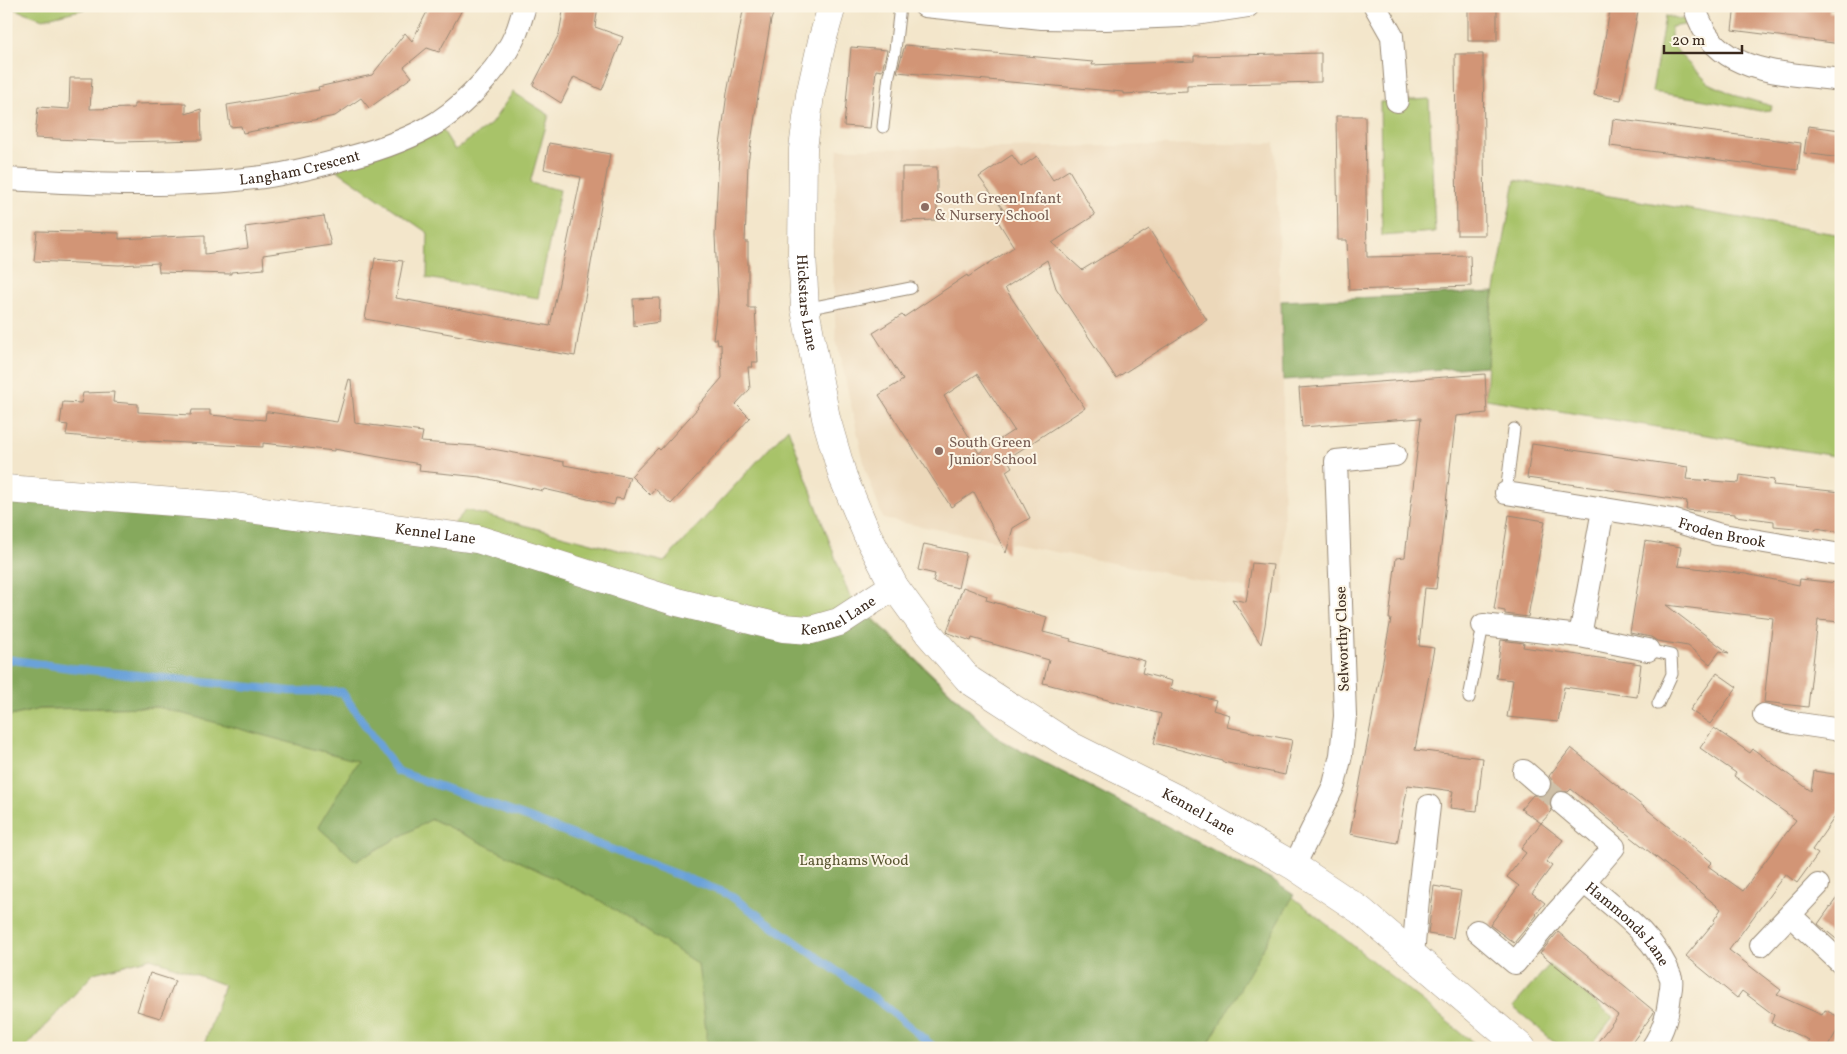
<svg xmlns="http://www.w3.org/2000/svg" width="1847" height="1054" viewBox="0 0 1847 1054" font-family="Vollkorn,serif">
  <rect width="100%" height="100%" fill="#fcf5e5"/>
  <filter id="ink" filterUnits="userSpaceOnUse"><feTurbulence type="fractalNoise" baseFrequency=".02" numOctaves="2"/><feDisplacementMap in="SourceGraphic" scale="10" xChannelSelector="R" yChannelSelector="G"/><feConvolveMatrix kernelMatrix="1 2 1 2 8 2 1 2 1" color-interpolation-filters="sRGB"/></filter>
  <filter id="wash" filterUnits="userSpaceOnUse"><feTurbulence type="fractalNoise" baseFrequency=".0096" numOctaves="4" result="noise"/><feDisplacementMap in="SourceGraphic" scale="20" xChannelSelector="R" yChannelSelector="G"/><feGaussianBlur stdDeviation="1.12" result="paint"/><feColorMatrix in="noise" values="0 0 0 0 0 0 0 0 0 0 0 0 0 0 0 0 0 1.4 0 .05"/><feComposite in="paint" operator="in"/></filter>
  <g filter="url(#wash)">
    <rect width="100%" height="100%" fill="#f3e6cb"/>
    <path fill="#ecd8ba" d="M1275 143 1283 380 1284 596 883 519 866 471 836 339 832 257 838 149 1002 148Z"/>
    <path fill="#a8c369" stroke="#727644" d="M6 6H97L43 19Z
      M1665 16 1686 20 1684 25 1671 27V43L1684 59 1709 83 1737 96 1772 106 1771 110 1760 111 1695 98 1652 92Z
      M513 92 549 115 530 183 560 190 538 298 427 278 428 233 328 164 438 122 455 150 491 124Z
      M1429 99 1435 232 1382 236 1380 102Z
      M1515 180 1841 235V457L1486 399 1490 317Z
      M788 428 849 595 1002 741 1273 881 1480 1048H203L224 985 151 958 94 973 25 1048H12L6 1040V717L40 709 158 707 283 720 466 510 664 562Z
      M1549 965 1613 1017 1589 1048H1562L1513 1007Z"/>
    <path fill="#86a95d" stroke="#606a3e" d="M1494 292 1490 317 1487 366 1283 380 1281 301Z
      M6 489 477 539 783 628 860 608 1002 741 1273 881 1294 895 1206 1048H708L698 964 599 900 432 819 356 861 318 827 358 761 158 707 40 709 6 717Z"/>
    <g fill="none" stroke-linecap="round" stroke-linejoin="round">
      <path stroke="#6aa2d9" stroke-width="8" d="M6 659 70 668 290 691 342 692 397 771 529 818 728 894 876 999 935 1048"/>
    </g>
    <g id="blocks">
      <path fill="#d29576" fill-rule="evenodd" d="M430 6H464L439 52 427 48 404 67 412 77 369 108 361 98 335 116 243 133 241 126 230 127 227 105 319 90 318 87 372 75 405 33 412 41Z
        M564 6H598L595 27 623 37 602 90 574 77 561 103 533 85 559 34Z
        M744 6H776L771 20 760 82 748 163 745 242H748V308H755L758 362H752L753 367H748L750 389 736 404 750 418 671 504 655 489 650 495 631 476 658 448 660 450 698 408 697 407 722 378 721 344 718 345 717 339H713L718 302 715 235 719 153 727 93Z
        M1468 6H1497V41H1468Z
        M1611 6H1639L1621 100 1594 95Z
        M1735 6H1830L1829 12 1841 13V44L1732 30Z
        M905 45 1093 62 1092 65 1194 61V56L1321 53V82L1187 85V91L1123 94V92L897 72Z
        M851 47 887 50 882 71 876 70 870 128 844 126Z
        M1455 54H1483L1485 235H1457Z
        M70 78H92L90 109 134 108V104L186 103V114L201 109 202 140 119 142 35 138 38 107 69 109Z
        M1336 116H1365L1367 257 1470 255 1471 286 1349 290 1347 240H1338Z
        M1613 119 1801 143 1798 170 1610 146Z
        M1808 126 1841 130V158L1804 153Z
        M549 143 610 154 575 356 365 319 375 258 403 261 396 298 550 326 581 177 544 169Z
        M1012 155 1021 167 1037 156 1053 180 1069 170 1095 215 1052 243 1082 270 1149 229 1207 320 1116 378 1056 288 1047 260 1005 288 1085 408 1007 459 1012 467 1006 471 1030 518 1013 528 1006 553 974 492 951 507 879 395 903 380 873 333 902 315 904 317 967 275 968 277 1014 247 996 218 1005 212 979 177ZM977 374 1014 430 979 453 944 396Z
        M902 167H937V220L902 221Z
        M324 216 331 245 263 255 264 269 231 272V274L159 272 158 263 119 265 34 261 37 231 119 233V239L205 235V254L248 248 245 227Z
        M660 298 659 322 634 326 633 299Z
        M1485 374 1487 413 1456 416 1436 589 1425 588 1419 646 1434 648 1415 750 1483 758 1477 811 1450 808 1453 791 1408 785 1397 843 1350 834 1391 619H1389L1396 558 1405 557 1421 418 1302 427 1299 388Z
        M349 379 351 380 355 423 423 432 421 442 476 446 564 462V465L630 477 623 499 616 498 614 505 544 489 543 491 480 477 419 471 420 464 334 449V451L263 443V447L111 439 66 435 68 425 60 424 63 402 81 403 83 393 114 392 113 402 138 404V412L191 415 192 410H210V415L265 420 266 412H269L337 422Z
        M1532 444 1688 467 1686 479 1739 483 1740 475 1774 480 1773 485 1841 492V532L1816 528V530L1774 526V521L1735 516V514L1686 510 1687 501 1527 478Z
        M1509 515 1545 521 1528 617 1505 614V611L1494 609Z
        M1645 541 1681 547 1678 566 1746 574 1799 585 1800 579 1837 583 1836 591 1841 592V622L1818 620 1808 707 1764 702 1773 618 1666 605 1729 653 1720 651 1710 664 1688 646 1657 641 1651 637 1630 633Z
        M924 544 966 553 958 588 933 582 935 574 918 570Z
        M1252 563 1273 565 1265 625 1261 644 1232 599 1246 602Z
        M963 587 987 596 986 600 1047 617 1043 632 1071 639 1070 641 1145 661 1142 673 1172 681 1170 689 1216 700 1213 710 1230 715 1227 727 1292 740 1285 775 1223 762V761L1154 743 1161 714 1043 683 1049 660 972 638 971 641 949 633 947 631Z
        M1501 640 1524 643 1523 647 1641 664 1637 697 1564 687 1558 722 1507 717 1513 680 1496 678Z
        M1717 673 1737 687 1710 724 1690 710Z
        M1714 728 1750 753 1753 749 1811 791 1814 771 1841 775V808L1812 850 1818 854 1797 883 1785 874 1729 950 1781 990 1777 995 1822 1015 1825 1010 1841 1018V1024L1827 1048H1804L1809 1040 1771 1023 1774 1015 1742 991 1737 998 1686 956 1715 921 1714 920 1721 909 1571 789 1568 792 1558 791 1552 794 1549 801 1552 811 1541 823 1521 809 1533 795 1543 796 1549 792 1552 786V780L1549 776 1571 748 1712 862 1708 866 1743 891 1796 820 1734 776 1736 773 1700 748Z
        M1541 823 1563 840 1546 862 1552 866 1532 893 1545 903 1536 914 1537 915 1514 943 1490 925 1519 886 1507 877 1526 853 1521 849Z
        M1434 886 1461 891 1453 938 1428 934Z
        M1841 892V943L1818 924Z
        M1558 932 1654 1011 1653 1014 1628 1048H1593L1618 1015 1540 953Z
        M150 973 175 981 160 1018 137 1011Z"/>
    </g>
  </g>
  <g filter="url(#ink)">
    <use href="#blocks" fill-opacity="0" stroke="#978874" stroke-width="1"/>
    <g fill="none" stroke-linecap="round" stroke-linejoin="round">
      <path stroke="#cec0a8" stroke-width="22" stroke-dasharray="22 11" stroke-linecap="butt" d="M1539 784 1562 803"/>
      <g stroke="#978874" stroke-width="13">
        <path id="lane" d="M883 127 889 75 895 50 900 6
          M805 309 911 288
          M1506 493 1514 429
          M1648 650 1671 655 1672 674 1658 704
          M1469 698 1483 625"/>
      </g>
      <g stroke="#978874" stroke-width="24">
        <g id="street">
          <path d="M925 6 1042 18 1106 19 1182 16 1248 6"/>
          <path d="M1375 6 1392 36 1397 101"/>
          <path d="M1695 6C1696 15 1700 20 1703 28 1728 76 1794 73 1841 80"/>
          <path id="s1" d="M6 179C91 184 179 188 263 177 292 173 323 165 351 157 381 149 412 138 438 122 468 102 503 65 517 31 520 23 522 15 525 6"/>
          <path id="s2" d="M1506 493 1672 520 1717 534 1841 555"/>
          <path d="M1483 625 1580 636 1603 510"/>
          <path d="M1580 636 1648 650"/>
          <path d="M1764 715 1793 723 1841 730"/>
          <path d="M1524 771 1539 784"/>
          <path id="s3" d="M1562 803 1614 847 1584 882C1616 909 1657 937 1671 978 1672 983 1671 989 1670 994 1668 1014 1664 1030 1652 1048"/>
          <path d="M1294 866 1334 785 1341 755 1345 716 1336 461 1395 455"/>
          <path d="M1790 915 1841 963"/>
          <path d="M1477 931 1515 963 1557 912 1584 882"/>
          <path d="M1761 945 1818 885"/>
          <path d="M1413 955 1418 899 1429 806"/>
        </g>
      </g>
      <g stroke="#978874" stroke-width="29">
        <g id="secondary">
          <path id="s4" d="M832 6 822 41 810 95 803 149 802 253 805 309 826 418 843 477 867 534 894 586"/>
          <path id="s5" d="M6 489 226 506 477 539 677 602 783 628 811 630 839 622 894 586 929 634 969 680 1071 746 1179 800 1294 866 1360 910 1522 1048"/>
        </g>
      </g>
      <use href="#lane" stroke="#fff" stroke-width="11"/>
      <use href="#street" stroke="#fff" stroke-width="22"/>
      <use href="#secondary" stroke="#fff" stroke-width="28"/>
    </g>
  </g>
  <g fill="#8d6e63" stroke="#fcf5e5" stroke-width="2">
    <circle cx="925" cy="207" r="5"/>
    <circle cx="939" cy="451" r="5"/>
  </g>
  <g text-anchor="middle" stroke-width="4" stroke-linejoin="round" paint-order="stroke">
    <g font-size="15" fill="#3b2a1e" stroke="#fcf5e5">
      <text dy="5" stroke="none"><textPath href="#s1" startOffset="295">Langham Crescent</textPath></text>
      <text dy="5" stroke="none"><textPath href="#s4" startOffset="300">Hickstars Lane</textPath></text>
      <text dy="5" stroke="none"><textPath href="#s2" startOffset="220">Froden Brook</textPath></text>
      <text dy="5" stroke="none"><textPath href="#s5" startOffset="432">Kennel Lane</textPath></text>
      <text dy="5" stroke="none"><textPath href="#s5" startOffset="851">Kennel Lane</textPath></text>
      <text transform="translate(1342 639) rotate(-92)" y="5">Selworthy Close</text>
      <text dy="5" stroke="none"><textPath href="#s5" startOffset="1301">Kennel Lane</textPath></text>
      <text dy="5" stroke="none"><textPath href="#s3" startOffset="175">Hammonds Lane</textPath></text>
    </g>
    <g font-size="15" fill="#785e54" stroke="#fcf5e5" text-anchor="start">
      <text x="935" y="203">South Green Infant<tspan x="935" dy="17">&amp; Nursery School</tspan></text>
      <text x="949" y="447">South Green<tspan x="949" dy="17">Junior School</tspan></text>
    </g>
    <g font-size="15" fill="#5c5834" stroke="#fcf5e5">
      <text x="854" y="865">Langhams Wood</text>
    </g>
  </g>
  <rect width="1847" height="1054" fill="none" stroke="#fcf5e5" stroke-width="25"/>
  <path d="M1664 45v8h78v-8" fill="none" stroke="#3b2a1e" stroke-width="2.5"/>
  <text x="1672" y="45" font-size="15" fill="#3b2a1e" stroke="#fcf5e5" stroke-width="4" paint-order="stroke">20 m</text>
</svg>
